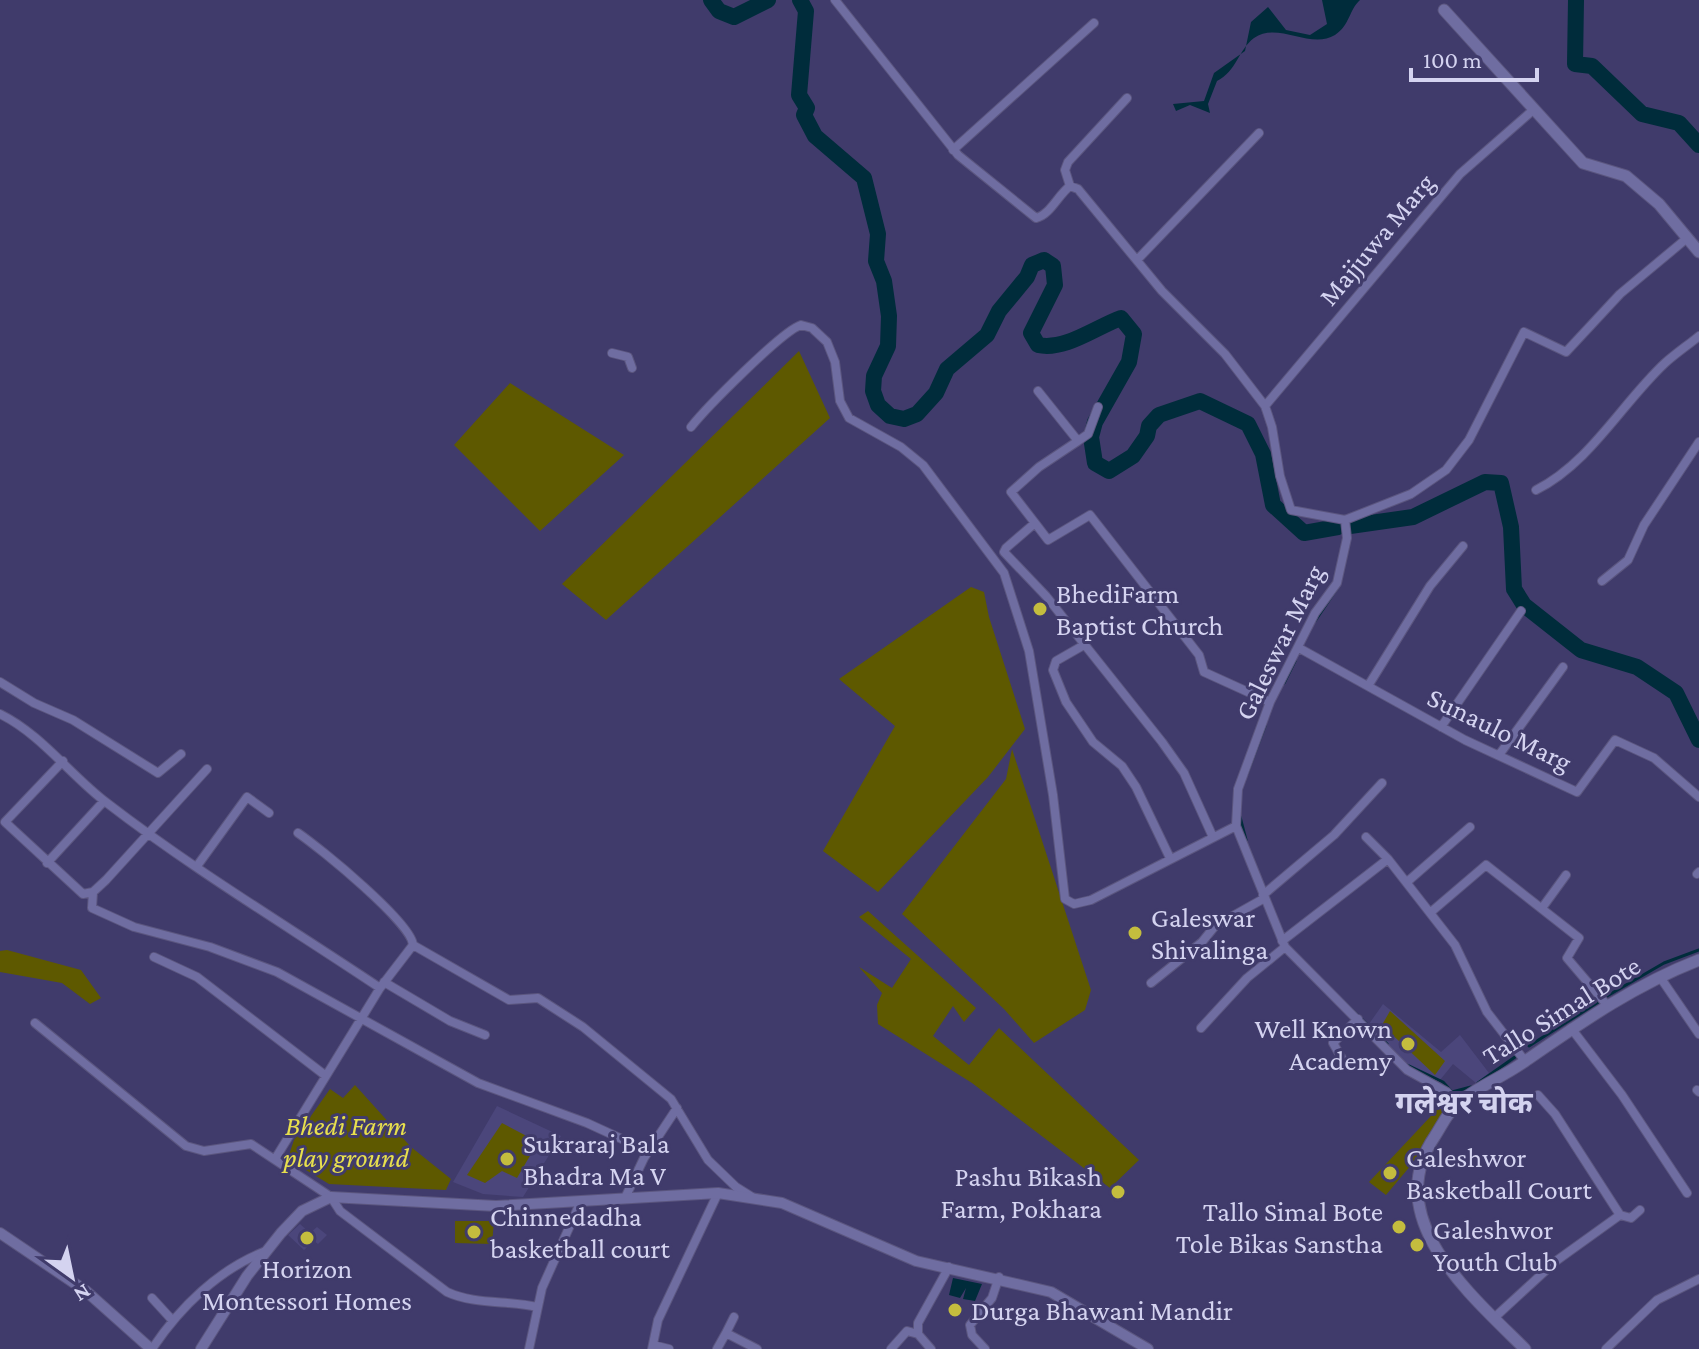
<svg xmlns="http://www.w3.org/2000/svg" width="1699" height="1349" viewBox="0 0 1699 1349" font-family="'Crimson Pro','Noto Sans Devanagari',serif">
  <rect width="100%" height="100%" fill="#403b6b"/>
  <path fill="#4b467b" d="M1383 1004 1441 1052 1460 1035 1489 1073 1476 1083 1453 1064 1440 1080 1405 1063 1369 1024Z
    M497 1106 561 1136 523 1197 483 1194 453 1182Z
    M300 1224 310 1233 317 1227 327 1235 318 1244 314 1241 304 1250 288 1235Z"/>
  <path fill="#5e5900" d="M799 351 830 418 606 620 562 584Z
    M510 383 624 455 540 531 454 445Z
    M971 587 984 592 989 617 1025 729 988 777 878 892 823 851 895 726 839 679Z
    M1012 749 1091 990 1085 1010 1034 1043 1004 1009 902 914 1006 779Z
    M868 911 976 1008 964 1022 953 1006 933 1036 969 1065 999 1028 1139 1160 1110 1188 972 1083 878 1024 877 1005 882 993 859 967 892 988 911 959 859 917Z
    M7 950 81 970 101 998 90 1004 62 983 0 972V951Z
    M1390 1011 1445 1061 1435 1075 1382 1025Z
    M355 1085 411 1147 451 1179 446 1190 329 1184 291 1161 289 1155 294 1140 330 1089 343 1098Z
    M1446 1100V1110L1412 1164 1386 1195 1369 1182Z
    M502 1123 538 1142 517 1178 502 1171 485 1183 467 1175Z
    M455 1221H494L492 1244 455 1243Z"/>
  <path fill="#002c3b" d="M1322 0H1360C1349 10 1350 25 1335 35 1310 50 1278 21 1254 38 1238 50 1237 71 1217 81L1208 104 1210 113 1190 105 1176 111 1173 104 1204 101 1214 73 1245 51 1251 22 1268 7 1286 30 1310 35 1327 24Z
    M953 1278 982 1284 975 1301 963 1299 966 1288 960 1298 949 1295Z"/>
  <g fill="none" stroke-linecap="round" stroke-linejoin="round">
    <path stroke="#002c3b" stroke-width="3" d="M1315 621 1338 587
      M1284 683 1295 661
      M1247 774 1265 726
      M1240 817 1246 840
      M1607 996 1664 963 1699 950
      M1341 999 1387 1044
      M1529 1046 1600 1001
      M1405 1064 1443 1082 1452 1092 1471 1087
      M1478 1083 1515 1057"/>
    <path stroke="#002c3b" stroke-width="16" d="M711 0 719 11 734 17 768 0
      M800 0 806 11 799 95 807 108 804 115 815 136 864 178 878 234 876 261 884 281 889 316 888 346 874 376 873 391 878 405 890 416 904 419 917 414 936 393 947 369 987 335 999 311 1027 277 1032 265 1044 260 1053 266 1055 285 1031 333 1038 345C1065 351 1096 327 1121 318L1134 334 1129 362 1095 422 1091 437 1095 463 1109 471 1133 456 1147 436 1149 426 1159 415 1200 401 1248 424 1263 454 1273 505 1304 533 1338 527
      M1576 0 1575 64 1592 66 1642 114 1679 123 1699 145
      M1350 526 1413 517 1485 482 1501 483 1511 527 1514 589 1524 605 1581 650 1637 667 1676 693 1699 740"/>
    <g stroke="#5b567f" stroke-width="10">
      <path id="minor" d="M835 0 958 155 1036 218C1050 215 1058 195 1070 186L1078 189 1162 291 1225 354 1265 406 1272 427 1280 476 1291 510 1345 520 1347 538 1337 583 1315 613 1270 702 1238 789 1236 826 1285 947 1407 1070 1447 1092 1457 1103
        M953 150 1094 23
        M1070 186 1065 170 1068 162 1127 98
        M1137 260 1259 133
        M612 353 628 357 632 368
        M1265 406 1460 174 1532 111
        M691 427C706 408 782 331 801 325L812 328 827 342 835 362 840 401 849 418 901 447 923 465 1004 573 1029 651 1053 795 1065 899 1074 904 1091 900 1236 826
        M1078 441 1088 434 1098 407
        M1536 490C1590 463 1622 403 1665 363 1675 354 1688 345 1699 336
        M1345 520 1411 494 1446 470 1469 440 1524 332 1566 352 1620 294 1686 239
        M1035 523 1011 492 1039 467 1078 441 1038 391
        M1602 581 1628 560 1644 525 1699 442
        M1084 645 1056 661 1053 670 1066 702 1093 742 1122 766 1136 787 1170 858
        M1299 648 1465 740 1577 792 1615 740 1654 758 1699 797
        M0 682 34 703 73 720 158 773 181 754
        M1368 686 1430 586 1463 546
        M0 714C41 734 71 776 107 803 194 870 289 927 380 988
        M1441 727 1521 611
        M1499 755 1563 667
        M63 761 5 822 83 894 93 892 106 880 207 769
        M298 833C320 848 412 923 413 945
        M1212 835 1184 773 1162 742 1046 596 1004 552 1006 548 1035 523 1048 540 1090 515 1199 655 1204 672 1270 702
        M1366 837 1388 859
        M47 863 104 801
        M197 866 247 797 269 813
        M1697 874 1699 872
        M1407 882 1470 827
        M93 892 92 908 134 927 210 947 277 972 478 1083 587 1123 648 1151
        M1263 895 1334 835 1382 783
        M1542 908 1566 875
        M1431 912 1486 865 1579 938 1567 958 1607 1005
        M1282 941 1388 859 1455 945 1487 1012 1525 1061
        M154 957 197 977 326 1076
        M1660 977 1699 1034
        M384 982 450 1021 485 1035
        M1151 983 1202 942 1215 926 1263 899
        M35 1023 186 1146 204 1151 251 1144 331 1197 340 1211 447 1292C475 1305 508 1300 537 1307
        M1201 1028 1247 978 1285 947
        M1571 1028 1622 1095 1687 1193
        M1344 1062 1333 1043 1358 1019
        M1697 1090 1699 1092
        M1538 1095 1555 1114 1620 1215
        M275 1159 380 988 413 945 509 1000 538 998 583 1027 671 1099 708 1160 736 1187 752 1197
        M625 1198 644 1158 677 1108
        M152 1298 173 1321
        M734 1317 726 1333 757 1349
        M1494 1318 1556 1261 1620 1215 1631 1218 1640 1210
        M653 1345 669 1349
        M152 1349C180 1307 219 1269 266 1251
        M529 1349 542 1288 581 1201
        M652 1349 658 1320 718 1193
        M717 1349 726 1333
        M891 1349 907 1331 918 1334
        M931 1349 918 1334V1323L949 1267
        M985 1349 972 1335 970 1325 992 1298 999 1277
        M1606 1349 1657 1300 1699 1279"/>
    </g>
    <g stroke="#5b567f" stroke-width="12">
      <path id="tertiary" d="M0 1233 86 1291 151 1349
        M201 1349 247 1276 281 1233 302 1211 331 1197 496 1206 718 1193 782 1203 916 1261 1051 1292 1148 1349"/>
    </g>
    <g stroke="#5b567f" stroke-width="13">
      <path id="secondary" d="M1444 10 1583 163 1626 176 1659 204 1699 252
        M1525 1349C1471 1295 1379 1218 1435 1136 1442 1125 1449 1110 1459 1102 1478 1087 1502 1077 1521 1064 1579 1024 1634 985 1699 960"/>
    </g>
    <use href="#minor" stroke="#6f6da1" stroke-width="8"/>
    <use href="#tertiary" stroke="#6f6da1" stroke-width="10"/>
    <use href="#secondary" stroke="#6f6da1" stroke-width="11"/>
  </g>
  <g fill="#c4bd3e" stroke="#403b6b" stroke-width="3">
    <circle cx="1040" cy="609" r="8"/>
    <circle cx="1135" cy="933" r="8"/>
    <circle cx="1408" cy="1044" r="8"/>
    <circle cx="507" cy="1159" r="8"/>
    <circle cx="1390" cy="1173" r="8"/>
    <circle cx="1118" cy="1192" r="8"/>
    <circle cx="1399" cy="1227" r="8"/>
    <circle cx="474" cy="1232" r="8"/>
    <circle cx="307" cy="1238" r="8"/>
    <circle cx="1417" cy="1245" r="8"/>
    <circle cx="955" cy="1310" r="8"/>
  </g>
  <g text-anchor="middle" stroke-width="6" stroke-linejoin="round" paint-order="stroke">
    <g font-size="28" fill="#d4d3f0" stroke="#403b6b">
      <text transform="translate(1376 239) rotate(-50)" y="10">Majjuwa Marg</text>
      <text transform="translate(1279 642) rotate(-64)" y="10">Galeswar Marg</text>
      <text transform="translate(1500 729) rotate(26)" y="10">Sunaulo Marg</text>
      <text transform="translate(1561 1010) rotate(-32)" y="10">Tallo Simal Bote</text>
    </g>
    <g font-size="28" fill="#d4d3f0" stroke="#403b6b" text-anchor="start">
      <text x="1056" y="603">BhediFarm<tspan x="1056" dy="32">Baptist Church</tspan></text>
      <text x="1151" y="927">Galeswar<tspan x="1151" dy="32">Shivalinga</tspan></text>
      <text x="1392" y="1038" text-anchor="end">Well Known<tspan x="1392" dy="32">Academy</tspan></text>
      <text x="523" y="1153">Sukraraj Bala<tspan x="523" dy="32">Bhadra Ma V</tspan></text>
      <text x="1406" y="1167">Galeshwor<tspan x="1406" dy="32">Basketball Court</tspan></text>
      <text x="1102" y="1186" text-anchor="end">Pashu Bikash<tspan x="1102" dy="32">Farm, Pokhara</tspan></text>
      <text x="1383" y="1221" text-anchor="end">Tallo Simal Bote<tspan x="1383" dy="32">Tole Bikas Sanstha</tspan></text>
      <text x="490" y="1226">Chinnedadha<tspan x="490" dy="32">basketball court</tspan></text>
      <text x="1433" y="1239">Galeshwor<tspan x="1433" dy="32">Youth Club</tspan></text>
      <text x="307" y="1278" text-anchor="middle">Horizon<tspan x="307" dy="32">Montessori Homes</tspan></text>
      <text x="971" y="1320">Durga Bhawani Mandir</text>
    </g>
    <g font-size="28" font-style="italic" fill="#e8e04d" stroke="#403b6b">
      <text x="346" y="1135">Bhedi Farm<tspan x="346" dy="32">play ground</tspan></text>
    </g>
    <g font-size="30" font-weight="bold" fill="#d4d3f0" stroke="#403b6b">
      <text x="1464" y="1113">गलेश्वर चोक</text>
    </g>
  </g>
  <g transform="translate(72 1277) rotate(147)" stroke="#403b6b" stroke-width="6" paint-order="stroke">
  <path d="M0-6L14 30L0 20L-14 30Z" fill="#d4d3f0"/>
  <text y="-12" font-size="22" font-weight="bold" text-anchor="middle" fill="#d4d3f0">N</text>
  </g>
  <path d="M1411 68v12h126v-12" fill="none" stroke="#d4d3f0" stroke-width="4"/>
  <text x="1423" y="68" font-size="24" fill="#d4d3f0" stroke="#403b6b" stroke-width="6" paint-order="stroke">100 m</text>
</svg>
